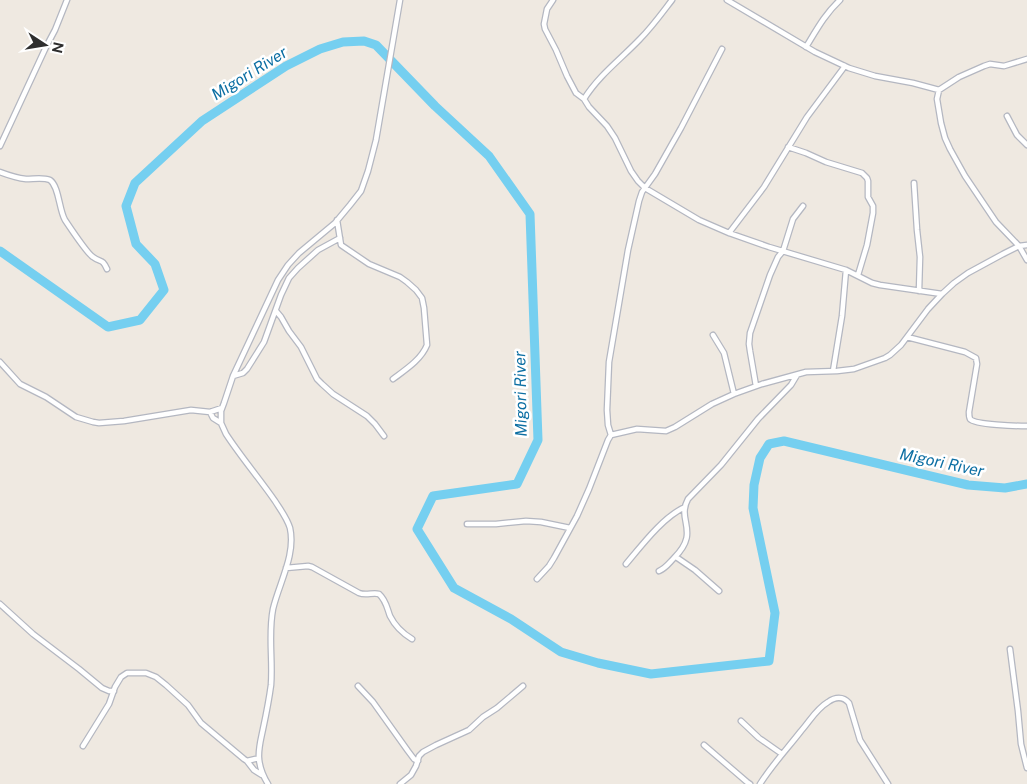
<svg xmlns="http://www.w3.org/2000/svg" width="1027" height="784" viewBox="0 0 1027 784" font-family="'Public Sans',sans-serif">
  <rect width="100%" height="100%" fill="#efe9e1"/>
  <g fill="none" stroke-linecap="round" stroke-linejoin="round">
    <path stroke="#75cff0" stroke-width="9" d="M0 251 108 327 140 320 164 290 155 264 136 244 126 206 135 183 202 121 286 66 320 49 343 42 364 41 376 45 435 106 489 156 530 214 538 440 517 484 433 496 417 529 454 588 511 619 561 652 598 663 651 674 769 661 775 613 753 508 754 485 760 458 769 444 784 441 968 485 1005 488 1027 484"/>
    <g stroke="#b4b7c1" stroke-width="7">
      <path id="minor" d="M553 0 547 9 544 24 545 29 556 50 567 76 576 93 584 99 589 107 607 126 615 138 631 171 638 181 645 188 699 220 729 233 769 247 846 270 872 283 880 285 942 294
        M727 0 815 52 849 68 875 76 913 83 939 90 959 77 984 66 990 64 1004 66 1027 59
        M806 47C817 29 825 14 840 0
        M939 90 937 99 941 123 945 138 950 149 965 176 996 222 1019 246 1027 260
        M584 99C599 75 621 59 640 39 652 27 662 13 672 0
        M1007 116 1017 135 1027 145
        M0 146 46 47 55 30 67 0
        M788 147 806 153 826 162 862 173 867 178 868 181V197L873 206V213L867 245 858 275
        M0 172C8 175 17 178 26 179 34 179 43 177 50 180 59 186 59 210 65 220 69 226 88 254 93 257 101 263 102 258 107 269
        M914 183 917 230 920 257 919 291
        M337 220 341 245 369 264 400 277 407 282 416 290 422 298 424 308 427 345C421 360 405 370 393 379
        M729 233 764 187 807 117 845 66
        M276 311 281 317 289 331 301 347 317 379 322 384 333 394 367 416 375 424 384 436
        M713 335 724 353 734 394
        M907 337 965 352 976 358 977 364 969 412C969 414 969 417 970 419 975 425 1018 426 1027 426
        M0 362 20 384 46 397 76 417 93 422 99 423 124 421 191 410 210 412 222 408
        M833 371 842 316 846 270
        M233 376 243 373 247 369 264 342 281 295 289 278 298 268 318 250 340 238
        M756 386 750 351 749 344 750 333 770 275 778 257 783 251 793 219 803 206
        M210 412 213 418 221 423
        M611 435 608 425 607 410 609 362 628 250 639 201 642 192 655 174 681 128 722 49
        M467 524H496L526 521 541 522 570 528
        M676 557 695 570 719 591
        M626 564C642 545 663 517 685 507
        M286 568 308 566 312 567 359 593C366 596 373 592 379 594 386 600 387 608 390 616 395 626 402 633 412 639
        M659 571C666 568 669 563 674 558 701 531 676 521 688 499L721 465 758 419 791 385 797 375
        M537 579 549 566 554 558 577 516 589 489 608 440 611 435 637 429 666 431 675 427 712 404 734 394 762 384 806 372 837 371 854 369 885 358 890 355 901 345 928 309 942 294 954 283 968 273 1003 254 1019 246 1027 245
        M0 604 33 634 79 669 102 688 109 691H114
        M1010 649 1018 711 1021 744 1027 768
        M358 686 373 702 408 751 414 759 418 761
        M741 721 759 738 782 754
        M704 745 747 782 750 784
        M83 746 109 704 115 687 121 677 127 673H146L156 677 166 685 188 705 201 723 244 759 247 761 259 758
        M247 761 254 770 262 775
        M268 784C263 776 260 769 259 759 258 749 261 739 263 729 266 715 269 700 271 685 273 659 268 634 273 609 279 583 296 555 290 528 287 518 280 509 275 501 259 478 241 457 226 434L221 423V411L224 403 233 376 278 280 288 265 299 253 335 223 350 205 361 191 368 171 376 140 400 0
        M400 784 411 775 416 766 419 756 423 752 436 745 469 730 483 717 497 708 523 686
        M760 784C772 765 787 749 801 731 810 721 816 709 828 702 835 697 843 696 849 703L860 740 888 784"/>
    </g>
    <use href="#minor" stroke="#fff" stroke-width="4.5"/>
  </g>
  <g text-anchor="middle" stroke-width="5" stroke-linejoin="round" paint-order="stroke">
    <g font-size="16" font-style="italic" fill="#0d6fa3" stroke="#fff">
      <text transform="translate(249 73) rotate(-32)" y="6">Migori River</text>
      <text transform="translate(520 394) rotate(-91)" y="6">Migori River</text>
      <text transform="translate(942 462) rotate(12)" y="6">Migori River</text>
    </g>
  </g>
  <g transform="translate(45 45) rotate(102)" stroke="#ffffff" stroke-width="4" paint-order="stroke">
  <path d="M0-4L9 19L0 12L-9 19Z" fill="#2e2e2e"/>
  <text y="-8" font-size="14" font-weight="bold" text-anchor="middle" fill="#2e2e2e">N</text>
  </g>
</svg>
